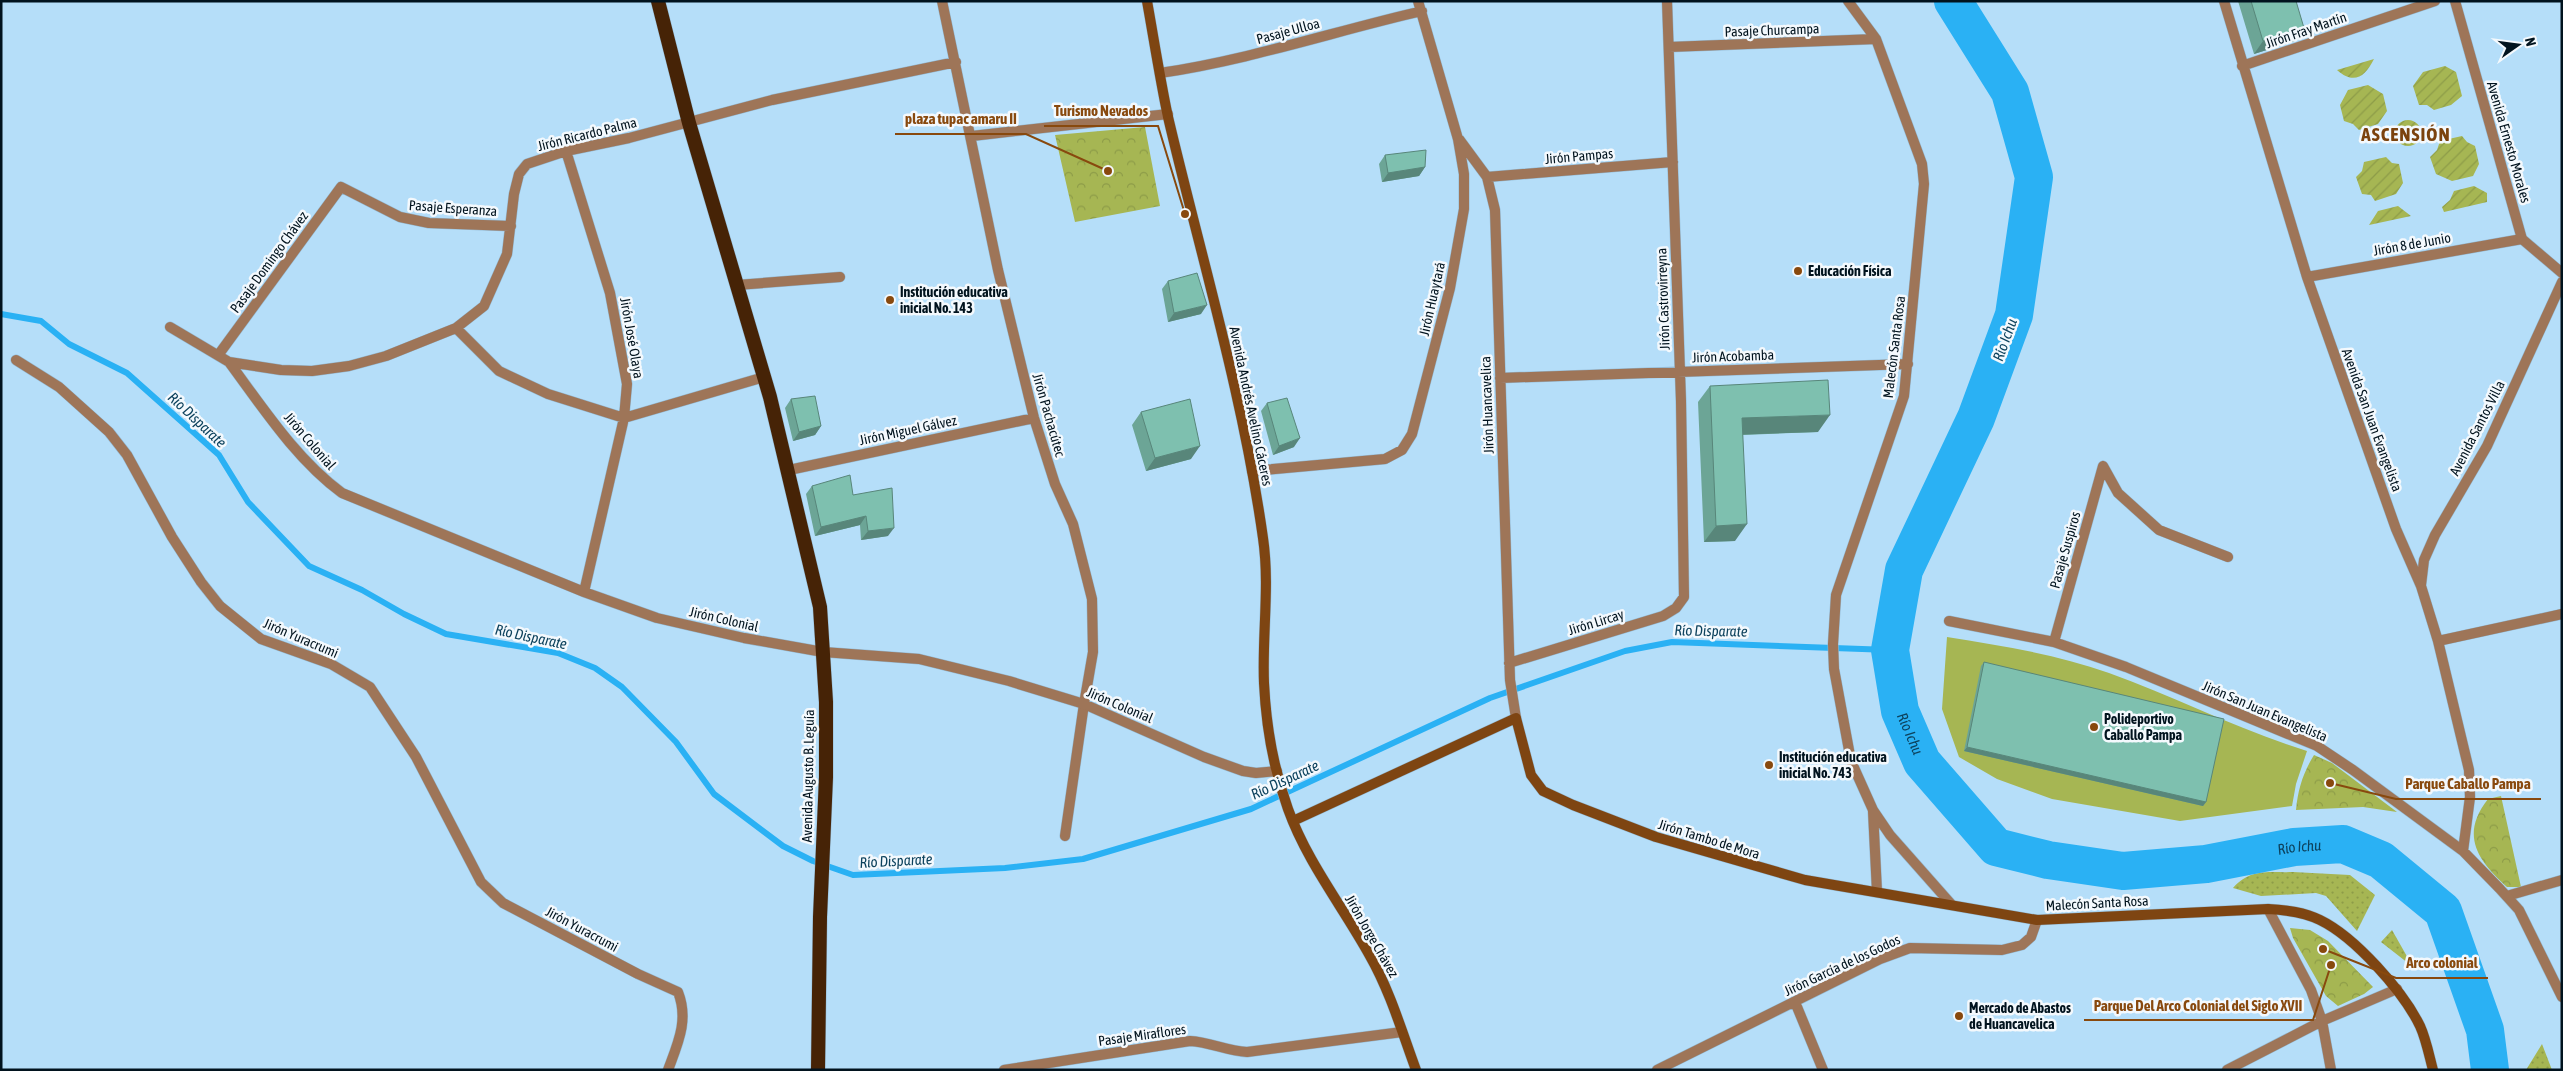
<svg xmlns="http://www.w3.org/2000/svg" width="2563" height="1071" viewBox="0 0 2563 1071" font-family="'Asap Condensed',sans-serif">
  <defs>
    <pattern id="grass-dots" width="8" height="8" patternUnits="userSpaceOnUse" patternTransform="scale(1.25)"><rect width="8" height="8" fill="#a6b653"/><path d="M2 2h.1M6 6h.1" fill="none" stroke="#8d9c48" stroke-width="1.8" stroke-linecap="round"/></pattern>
    <pattern id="park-crowns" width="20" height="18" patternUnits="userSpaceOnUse" patternTransform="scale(1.25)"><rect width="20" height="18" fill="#a6b653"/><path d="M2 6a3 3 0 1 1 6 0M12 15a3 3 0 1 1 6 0" fill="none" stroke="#8d9c48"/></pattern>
    <pattern id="garden-furrows" width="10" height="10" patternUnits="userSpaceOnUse" patternTransform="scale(1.25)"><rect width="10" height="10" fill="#a6b653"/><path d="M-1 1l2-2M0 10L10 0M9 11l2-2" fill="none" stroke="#8d9c48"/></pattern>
  </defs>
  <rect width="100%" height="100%" fill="#b5def9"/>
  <path fill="url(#grass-dots)" d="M2293 872 2350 875 2375 895 2357 931 2326 896 2316 893 2261 896 2233 888C2251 868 2268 873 2293 872Z
    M2392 930 2413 967 2381 942Z
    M2542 1044 2552 1070H2526Z"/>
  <path fill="url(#park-crowns)" d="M1145 127 1160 206 1075 222 1055 135Z
    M2314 755 2332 763 2397 812 2363 807 2296 810C2298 789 2303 773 2314 755Z
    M2501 796 2521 887H2507C2477 860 2460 835 2488 799Z
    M2290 928 2310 930 2328 941 2373 987 2364 994 2338 1006 2326 996 2293 938Z"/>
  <path fill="url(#garden-furrows)" d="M2374 59C2365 77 2354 85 2337 70Z
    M2445 66 2456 72 2462 96 2451 105 2434 110 2427 105H2419L2413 86 2423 72Z
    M2368 85 2383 94 2387 111 2378 124 2359 130 2353 124 2344 121 2340 105 2348 90Z
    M2395 133a13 13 0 1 1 26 0a13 13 0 1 1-26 0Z
    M2462 136 2467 142 2475 146 2479 164 2473 176 2452 181 2436 174 2430 157 2437 150 2440 141Z
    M2386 157 2392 163 2399 164 2403 183 2396 194 2375 201 2371 195 2362 194 2356 177 2362 171 2364 162Z
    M2474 186 2487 193V202L2444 212 2442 207 2450 200 2454 191Z
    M2398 206 2411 216 2369 225 2378 211Z"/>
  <path fill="#a6b653" d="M1947 637C2002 646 2056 654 2109 673 2176 697 2239 730 2307 751L2296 784 2292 806 2180 821 2052 799 1997 779 1959 757 1942 709Z"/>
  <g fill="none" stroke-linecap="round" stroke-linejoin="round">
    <path stroke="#2ab1f4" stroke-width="6" d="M1 314 41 321 69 344 127 373 219 455 248 502 309 566 362 590 404 614 446 634 558 653 595 668 622 687 676 742 714 794 783 846 813 861 853 875 1005 868 1083 859 1251 809 1490 698 1625 651 1672 642 1890 650"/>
    <path stroke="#2ab1f4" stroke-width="38" id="s1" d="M1953 1 2010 92 2034 177 2014 315 1976 418 1904 570 1890 650 1900 711 1922 762 1996 847 2048 860 2123 871 2206 864 2294 847 2343 844 2381 860 2443 911 2485 1030 2490 1070"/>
    <g stroke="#95b9d2" stroke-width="11">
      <path id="pedestrian" d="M1065 836 1084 704
        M2507 896 2562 880
        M1004 1070 1190 1041C1210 1042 1227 1051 1247 1052L1402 1032"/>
    </g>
    <g stroke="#95b9d2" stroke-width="11">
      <path id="minor" d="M942 1 998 270 1034 418 1055 484 1073 524 1092 599 1093 652 1084 704
        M1848 1 1876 39 1922 164 1924 184 1904 396 1836 595 1833 644 1834 669 1851 761 1873 810 1890 835 1951 904
        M2224 1 2307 277 2396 529 2421 586 2438 641 2469 770 2470 797 2463 851
        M1669 47 1876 39
        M2242 66 2435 1
        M1160 73C1249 60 1335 31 1422 11
        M972 136 1168 114
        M1459 139 1487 177 1495 210 1510 680 1516 718
        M566 151 610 293 627 384 624 418 584 592
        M1487 177 1673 162
        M2307 277 2522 239
        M737 285 840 277
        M170 327 229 362 281 370 312 371 349 366 386 356 456 328 484 306 507 254 514 194 519 174 527 164 566 151 629 138 772 100 956 62
        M456 328 499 371 548 394 624 418 764 377
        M219 354 341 187 400 217 429 223 511 226
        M16 360 59 387 109 432 127 455 172 537 201 582 220 606 261 639 331 664 370 687 416 757 481 882 503 903 638 974 678 992C689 1020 678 1043 668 1070
        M229 362C263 408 296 459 342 493L584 592 657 618 744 638 823 652 919 659 1009 681 1084 704 1204 757 1243 771 1256 773 1277 771
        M1500 378 1908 364
        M2103 466 2118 493 2159 530 2228 557
        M789 470 1034 418
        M1252 471 1385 459 1402 450 1412 434 1450 288 1464 209V174L1458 139 1418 1
        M2421 585 2424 560 2435 535 2487 446 2562 282
        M1949 621 2054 642 2126 667 2317 746 2353 770 2463 851 2500 889 2519 910 2562 997
        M2438 641 2562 614
        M2054 642 2103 466
        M1509 663 1663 616 1676 608 1684 597 1681 401 1667 1
        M1873 811 1877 892
        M2268 909 2311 990 2322 1021 2331 1070
        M1795 1002 1823 1070
        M1657 1070 1880 959 1910 948 2002 950 2022 945 2031 937 2037 920
        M2227 1070 2322 1021 2397 989"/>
    </g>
    <g stroke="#95b9d2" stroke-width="11">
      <path id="tertiary" d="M2455 1 2522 239 2562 273"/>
    </g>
    <g stroke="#95b9d2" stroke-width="11">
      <path id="secondary" d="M1147 1C1154 40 1160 79 1168 117 1201 257 1243 395 1263 538 1270 586 1262 634 1264 683 1266 725 1274 770 1288 809 1307 862 1343 907 1370 956 1390 991 1402 1032 1416 1070
        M1293 821 1516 718 1531 775 1543 791 1573 805 1656 837 1805 880 2037 920 2268 909C2287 910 2304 912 2320 920 2355 937 2403 991 2420 1026 2426 1039 2429 1055 2433 1070"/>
    </g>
    <g stroke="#95b9d2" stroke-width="15">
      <path id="trunk" d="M658 1 689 123 770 397 820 607 826 702V777L820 917 818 1070"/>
    </g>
    <use href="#pedestrian" stroke="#9e7558" stroke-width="10"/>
    <use href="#minor" stroke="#9e7558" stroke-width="10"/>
    <use href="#tertiary" stroke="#9e7558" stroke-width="10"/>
    <use href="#secondary" stroke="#7e4512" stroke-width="10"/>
    <use href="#trunk" stroke="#462306" stroke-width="14"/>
  </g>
  <path fill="#6ca596" d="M2238 1H2296L2295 41 2254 54Z
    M1385 155 1425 167 1419 176 1382 182 1379 164Z
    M1168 281 1201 314 1168 322 1162 289Z
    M1710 386 1818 432 1743 435 1735 541 1704 542 1698 402Z
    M791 399 821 426 815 435 793 441 785 408Z
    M1267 403 1294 447 1273 455 1261 411Z
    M1141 412 1191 459 1146 471 1132 425Z
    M812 486 853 495 888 536 861 540 860 525 815 536 806 494Z
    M1984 662 2206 802 2203 806 1964 751 1981 666Z"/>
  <path fill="#58867a" d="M2304 28 2295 41 2254 54 2263 41Z
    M1425 167 1419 176 1382 182 1388 173Z
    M1207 305 1201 314 1168 322 1174 313Z
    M1830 415 1818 432 1730 435 1742 418Z
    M821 426 815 435 793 441 799 432Z
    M1300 438 1294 447 1273 455 1279 446Z
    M1200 446 1191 459 1146 471 1155 458Z
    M866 516 860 525 815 536 821 527Z
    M1747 524 1735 541 1704 542 1716 526Z
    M894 528 888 536 861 540 868 531Z
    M1967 747 2206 802 2203 806 1964 751Z"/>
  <path fill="#7ec0af" stroke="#58867a" d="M2251 1H2296L2304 28 2263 41Z
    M1426 150 1425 167 1388 173 1385 155Z
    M1197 273 1207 305 1174 313 1168 281Z
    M1828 380 1830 415 1742 418 1747 524 1716 526 1710 386Z
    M815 396 821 426 799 432 791 399Z
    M1287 398 1300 438 1279 446 1267 403Z
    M1190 399 1200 446 1155 458 1141 412Z
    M850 475 853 495 892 488 894 528 868 531 866 516 821 527 812 486Z
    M1984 662 2224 719 2206 802 1967 747Z"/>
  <g fill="#88490e" stroke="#f4f9fd" stroke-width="2">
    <circle cx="1798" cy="271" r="5"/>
    <circle cx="890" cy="300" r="5"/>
    <circle cx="2094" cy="727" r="5"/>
    <circle cx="1769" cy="765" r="5"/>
    <circle cx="1959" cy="1016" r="5"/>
  </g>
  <g text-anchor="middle" stroke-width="5" stroke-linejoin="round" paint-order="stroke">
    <g font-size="14" fill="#01131e" stroke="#f4f9fd">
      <text transform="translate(1772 30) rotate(-2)" y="5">Pasaje Churcampa</text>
      <text transform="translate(2306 30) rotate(-19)" y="5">Jirón Fray Martín</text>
      <text transform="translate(1288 31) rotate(-15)" y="5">Pasaje Ulloa</text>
      <text transform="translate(587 134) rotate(-14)" y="5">Jirón Ricardo Palma</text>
      <text transform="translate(2509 142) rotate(74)" y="5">Avenida Ernesto Morales</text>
      <text transform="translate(1579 156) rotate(-5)" y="5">Jirón Pampas</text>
      <text transform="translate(453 208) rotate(4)" y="5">Pasaje Esperanza</text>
      <text transform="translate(2412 244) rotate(-10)" y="5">Jirón 8 de Junio</text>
      <text transform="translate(269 262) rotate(-54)" y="5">Pasaje Domingo Chávez</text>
      <text transform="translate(1432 299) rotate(-77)" y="5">Jirón Huaytará</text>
      <text transform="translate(1663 299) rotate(-92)" y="5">Jirón Castrovirreyna</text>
      <text transform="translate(632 338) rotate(80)" y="5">Jirón José Olaya</text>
      <text transform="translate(1894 347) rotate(-83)" y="5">Malecón Santa Rosa</text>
      <text transform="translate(1733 356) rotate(-2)" y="5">Jirón Acobamba</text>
      <text transform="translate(1487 405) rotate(-92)" y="5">Jirón Huancavelica</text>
      <text transform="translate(1251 406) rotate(78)" y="5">Avenida Andrés Avelino Cáceres</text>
      <text transform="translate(1049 415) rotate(74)" y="5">Jirón Pachacútec</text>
      <text transform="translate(2372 420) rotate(70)" y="5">Avenida San Juan Evangelista</text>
      <text transform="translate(2477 428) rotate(-63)" y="5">Avenida Santos Villa</text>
      <text transform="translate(908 430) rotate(-12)" y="5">Jirón Miguel Gálvez</text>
      <text transform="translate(310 441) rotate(49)" y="5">Jirón Colonial</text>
      <text transform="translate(2065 550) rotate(-74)" y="5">Pasaje Suspiros</text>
      <text transform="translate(724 619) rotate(13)" y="5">Jirón Colonial</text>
      <text transform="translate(1596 622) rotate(-17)" y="5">Jirón Lircay</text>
      <text transform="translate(301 638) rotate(23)" y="5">Jirón Yuracrumi</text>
      <text transform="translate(1120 705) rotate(23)" y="5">Jirón Colonial</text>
      <text transform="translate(2265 711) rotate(23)" y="5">Jirón San Juan Evangelista</text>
      <text transform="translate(808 776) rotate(-89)" y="5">Avenida Augusto B. Leguía</text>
      <text transform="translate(1709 839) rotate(17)" y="5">Jirón Tambo de Mora</text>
      <text transform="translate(2097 903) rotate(-3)" y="5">Malecón Santa Rosa</text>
      <text transform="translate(582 929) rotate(28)" y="5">Jirón Yuracrumi</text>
      <text transform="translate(1372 936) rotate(60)" y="5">Jirón Jorge Chávez</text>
      <text transform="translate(1842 965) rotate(-25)" y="5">Jirón García de los Godos</text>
      <text transform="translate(1142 1035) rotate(-8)" y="5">Pasaje Miraflores</text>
    </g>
    <g font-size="14" font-weight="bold" fill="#01131e" stroke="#f4f9fd" text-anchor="start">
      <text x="1808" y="276">Educación Física</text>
      <text x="900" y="297">Institución educativa<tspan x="900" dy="16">inicial No. 143</tspan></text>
      <text x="2104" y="724">Polideportivo<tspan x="2104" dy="16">Caballo Pampa</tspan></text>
      <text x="1779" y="762">Institución educativa<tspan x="1779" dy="16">inicial No. 743</tspan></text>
      <text x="1969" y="1013">Mercado de Abastos<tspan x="1969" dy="16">de Huancavelica</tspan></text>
    </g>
    <g font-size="15" font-style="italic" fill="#0d425d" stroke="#f4f9fd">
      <text transform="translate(2005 340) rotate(-70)" y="5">Río Ichu</text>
      <text transform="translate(197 420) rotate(43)" y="5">Río Disparate</text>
      <text transform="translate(1711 631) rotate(1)" y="5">Río Disparate</text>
      <text transform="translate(531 637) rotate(12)" y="5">Río Disparate</text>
      <text dy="5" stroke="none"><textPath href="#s1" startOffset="781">Río Ichu</textPath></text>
      <text transform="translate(1285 780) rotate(-25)" y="5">Río Disparate</text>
      <text dy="5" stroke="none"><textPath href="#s1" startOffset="1232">Río Ichu</textPath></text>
      <text transform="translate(896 861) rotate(-3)" y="5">Río Disparate</text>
    </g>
    <g font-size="19" font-weight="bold" letter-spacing="1" fill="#7b420d" stroke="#f4f9fd">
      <text x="2406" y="141">ASCENSIÓN</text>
    </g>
  </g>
  <path fill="none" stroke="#88490e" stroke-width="2" d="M1185 214L1158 126H1044M1108 171L1026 134H895M2330 783L2396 799H2541M2323 949L2396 978H2488M2331 965L2313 1020H2084"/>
  <g fill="#88490e" stroke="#f4f9fd" stroke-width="2">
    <circle cx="1185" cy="214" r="5"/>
    <circle cx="1108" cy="171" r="5"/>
    <circle cx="2330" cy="783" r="5"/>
    <circle cx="2323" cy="949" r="5"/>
    <circle cx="2331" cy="965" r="5"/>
  </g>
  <g font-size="15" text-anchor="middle" font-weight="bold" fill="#88490e" stroke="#f4f9fd" stroke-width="5" stroke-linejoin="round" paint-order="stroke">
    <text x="1101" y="116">Turismo Nevados</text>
    <text x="961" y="124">plaza tupac amaru II</text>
    <text x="2468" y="789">Parque Caballo Pampa</text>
    <text x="2442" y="968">Arco colonial</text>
    <text x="2198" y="1011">Parque Del Arco Colonial del Siglo XVII</text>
  </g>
  <rect width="2563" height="1071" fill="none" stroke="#01131e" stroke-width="5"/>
  <g transform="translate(2518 45) rotate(76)" stroke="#f4f9fd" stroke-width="4" paint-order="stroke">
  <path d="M0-4L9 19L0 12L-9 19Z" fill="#01131e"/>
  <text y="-8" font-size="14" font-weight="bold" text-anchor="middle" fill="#01131e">N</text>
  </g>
</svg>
